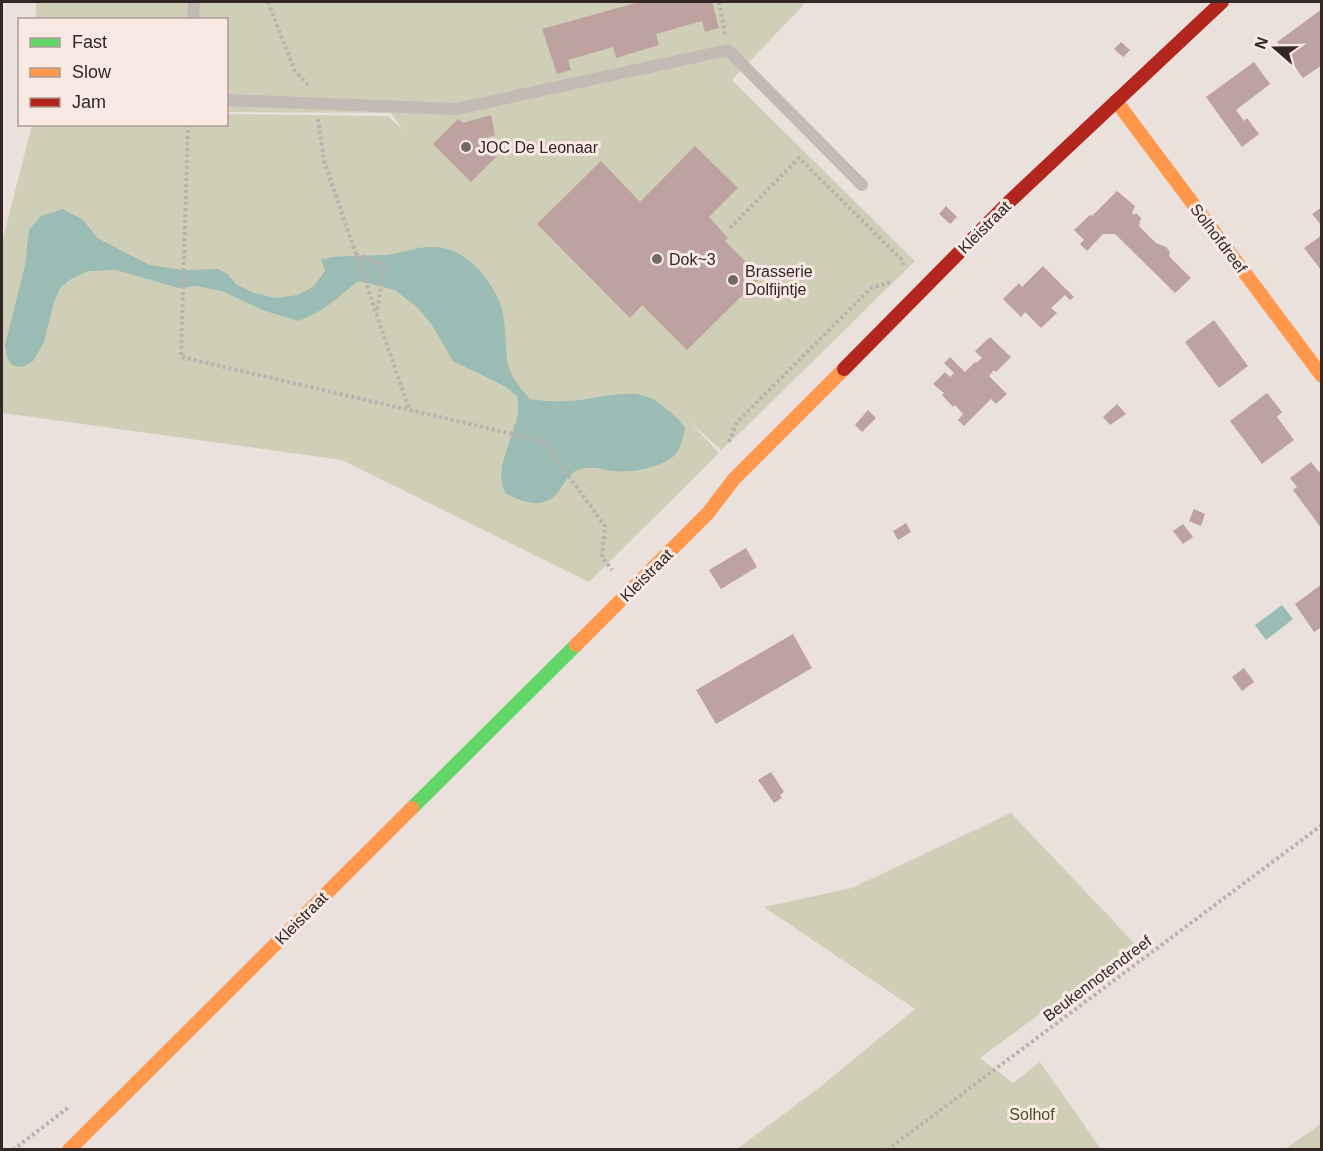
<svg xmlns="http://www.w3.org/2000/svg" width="1323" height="1151" viewBox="0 0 1323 1151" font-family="Arial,sans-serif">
  <rect width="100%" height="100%" fill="#eae1dd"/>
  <path fill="#cfceb7" d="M36 2H806L732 80 915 261 746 427 721 450 689 421 719 453 589 582 342 460 3 413 2 412V242L32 125 226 124 227 114 388 116 403 130 391 113 227 112 226 20 36 19Z
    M1011 813 1135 944 980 1058 1013 1083 1040 1062 1101 1149H737L820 1087 915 1009 764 907 852 888Z
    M1321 1124V1149H1285Z"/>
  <path fill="#9abcb4" d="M63 209 83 220 97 238 150 265 183 270 218 269 227 274 237 285 254 293 275 298 298 295 314 286 325 271 321 259C343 255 363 256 386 255 400 254 415 247 431 247 464 245 493 280 502 309 506 326 505 343 507 360 509 375 520 388 530 399 547 402 563 402 580 400 599 398 627 390 645 396 661 401 674 415 685 427 683 438 680 453 670 459 654 469 630 473 612 471 600 469 592 466 580 469 571 472 566 480 561 488 548 511 524 503 505 493L501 480 502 465 518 415V397L506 387 453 361 432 325 418 308 395 290 358 281 325 308 299 321 265 311 222 291 196 286 179 288 116 270 88 271 71 279 60 288 54 302 44 342 33 361 22 367 12 365 7 357 5 345 25 265 29 230 41 216Z
    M1282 605 1293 619 1266 640 1255 625Z"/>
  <path fill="#bda29f" d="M639 2H712L719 28 705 32 702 21 656 34 659 45 616 58 613 47 568 60 571 70 557 74 542 29Z
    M1322 9V65L1303 78 1277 42Z
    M1121 42 1130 50 1123 57 1114 49Z
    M1254 62 1270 84 1236 110 1244 121 1247 118 1259 134 1242 147 1206 97Z
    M491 115 495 135 480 140 496 157 471 182 433 144 458 119 463 123Z
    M695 146 738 188 709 217 728 238 725 241 761 277 687 350 642 305 630 318 537 224 601 161 640 202Z
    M1117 191 1135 206 1132 213 1134 215 1136 213 1141 218 1139 226 1156 243 1166 247 1170 252 1169 256 1191 278 1175 293 1115 234H1103L1087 251 1080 244 1084 240 1074 230 1090 215 1092 216Z
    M946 206 957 217 950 224 939 214Z
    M1322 207V226L1312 214Z
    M1322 235V271L1304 248Z
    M1043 266 1074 297 1070 300 1065 295 1051 308 1057 313 1041 328 1025 312 1021 317 1003 299 1019 283 1022 287Z
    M1214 320 1248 366 1219 388 1185 342Z
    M990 337 1011 357 996 372 994 370 989 376 1007 394 996 404 991 399 964 426 958 420 963 414 955 405 953 407 942 395 944 393 933 384 945 372 950 377 954 373 944 363 950 357 965 372 975 362 976 363 982 358 975 351Z
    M1267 393 1282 412 1277 417 1294 440 1262 464 1230 421Z
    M1117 404 1126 414 1110 425 1103 417Z
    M868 410 876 418 862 432 855 425Z
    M1311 462 1319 472 1322 470V529L1293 490 1297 487 1290 478Z
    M1194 509 1205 514 1201 526 1189 521Z
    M906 523 911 532 898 540 893 531Z
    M1183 524 1193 537 1183 544 1173 531Z
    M746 548 757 567 721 589 709 570Z
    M1322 584V627L1314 632 1295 604Z
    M793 634 812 668 716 724 696 690Z
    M1244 668 1254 682 1242 691 1232 677Z
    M771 772 784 792 780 795 782 798 774 803 758 780Z"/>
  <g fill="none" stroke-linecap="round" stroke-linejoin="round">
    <path stroke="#bbb2af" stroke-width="4" stroke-dasharray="3 3" stroke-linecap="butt" d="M268 2 295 71 308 85
      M719 2 725 35
      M318 119 324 161 409 409
      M188 124 181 357 543 441 605 526 602 557 612 570
      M730 228 799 158 902 260 904 268
      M356 254 384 265 377 313
      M729 442 737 422 871 288 891 282
      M13 1150 69 1107
      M887 1150 1322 825"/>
    <path stroke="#c3bab6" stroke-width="12" d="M193 20 194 2
      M226 100 456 109 728 50 862 185"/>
    <path stroke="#63d668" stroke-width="14" d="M412 808 576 645"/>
    <path stroke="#ff974d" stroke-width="14" d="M1116 101 1322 376
      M576 645 708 513 734 479 844 369
      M69 1150 412 808"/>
    <path stroke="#b3261e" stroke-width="14" d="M844 369 1011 200 1222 2"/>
  </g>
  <g fill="#736865" stroke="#f8eae3" stroke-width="2">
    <circle cx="466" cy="147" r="6"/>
    <circle cx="657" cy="259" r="6"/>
    <circle cx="733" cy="280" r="6"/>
  </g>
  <g text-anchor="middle" stroke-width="6" stroke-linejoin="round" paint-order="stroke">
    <g font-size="16" fill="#332725" stroke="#f8eae3" text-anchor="start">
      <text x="478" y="153">JOC De Leonaar</text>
      <text x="669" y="265">Dok~3</text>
      <text x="745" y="277">Brasserie<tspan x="745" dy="18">Dolfijntje</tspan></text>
    </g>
    <g font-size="16" fill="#332725" stroke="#f8eae3">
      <text transform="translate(984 227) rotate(-45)" y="6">Kleistraat</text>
      <text transform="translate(1219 238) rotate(53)" y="6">Solhofdreef</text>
      <text transform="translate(646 575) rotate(-45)" y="6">Kleistraat</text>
      <text transform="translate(301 918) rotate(-45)" y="6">Kleistraat</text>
      <text transform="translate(1097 978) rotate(-37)" y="6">Beukennotendreef</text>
    </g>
    <g font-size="16" fill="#4a502a" stroke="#f8eae3">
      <text x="1032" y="1120">Solhof</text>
    </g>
  </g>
  <rect width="1323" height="1151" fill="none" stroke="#332725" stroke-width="6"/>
  <rect x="18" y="18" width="210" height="108" fill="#f8eae3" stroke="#a99c97" stroke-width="1.5"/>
  <rect x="30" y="38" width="30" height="9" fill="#63d668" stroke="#a99c97" stroke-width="1.5"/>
  <text x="72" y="48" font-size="18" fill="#332725">Fast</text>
  <rect x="30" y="68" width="30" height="9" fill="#ff974d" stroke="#a99c97" stroke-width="1.5"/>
  <text x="72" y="78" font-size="18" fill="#332725">Slow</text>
  <rect x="30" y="98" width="30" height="9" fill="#b3261e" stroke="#a99c97" stroke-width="1.5"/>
  <text x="72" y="108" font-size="18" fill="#332725">Jam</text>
  <g transform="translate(1275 48) rotate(290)" stroke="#f8eae3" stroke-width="4.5" paint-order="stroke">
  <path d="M0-4.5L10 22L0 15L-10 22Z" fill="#332725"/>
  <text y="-9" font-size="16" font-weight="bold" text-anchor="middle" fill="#332725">N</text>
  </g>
</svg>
